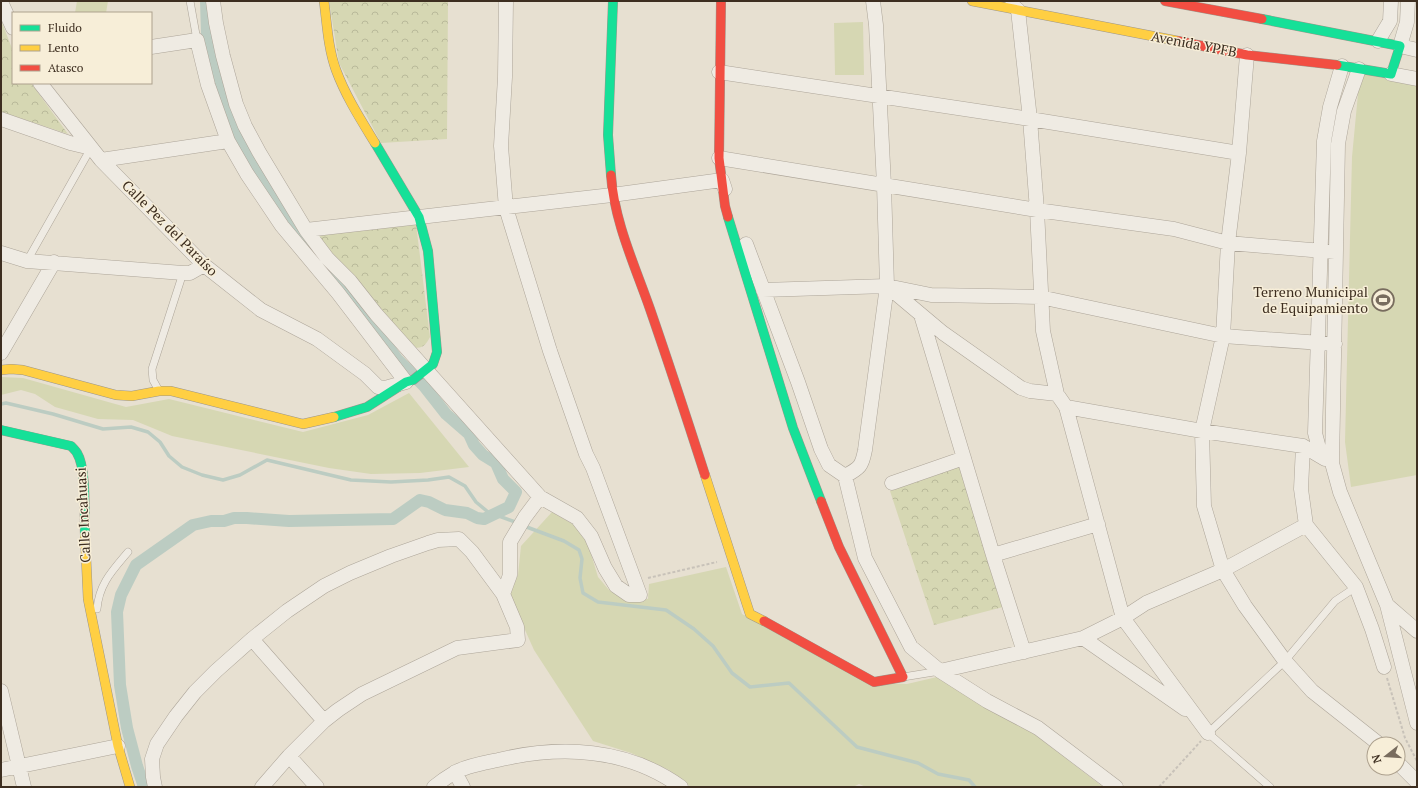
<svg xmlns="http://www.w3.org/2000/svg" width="1418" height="788" viewBox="0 0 1418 788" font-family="'PT Serif',serif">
  <defs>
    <pattern id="park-crowns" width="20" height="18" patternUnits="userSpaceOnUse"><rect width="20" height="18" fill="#d6d7b3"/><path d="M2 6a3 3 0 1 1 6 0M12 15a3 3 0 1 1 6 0" fill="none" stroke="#b9b99a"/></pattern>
  </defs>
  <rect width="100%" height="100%" fill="#e7e0d1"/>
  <path fill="#d6d7b3" d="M77 1H108L106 13H75Z
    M863 22 864 75H835L834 23Z
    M1360 73 1417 85V475L1351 487 1345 442 1352 157Z
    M1 377 23 378 126 407 169 399 303 432 368 415 409 393 469 467 420 473 371 474 329 468 172 436 133 420 98 419 55 407 35 394 21 390 1 395Z
    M552 512 574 525 588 544 598 577 609 590 636 599H648L649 584 726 567 742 614 875 683 907 684 937 677 1037 736 1103 787H866L859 784 853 787H691L669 770 631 753 593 741 534 650 508 592 518 575 521 546Z"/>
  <path fill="url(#park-crowns)" d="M329 1H448L447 139 381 143 339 63Z
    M1 20 13 51V83H31L68 134 1 112Z
    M416 224 430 337C426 345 423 348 414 348L319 239V233Z
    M962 464 1003 607 934 625 890 491Z"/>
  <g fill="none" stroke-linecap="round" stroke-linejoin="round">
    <path stroke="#bcccc2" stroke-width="3.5" d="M1 404 6 403 53 414 103 429 131 427 148 432 160 442 169 456 182 467 202 475 223 480 240 475 267 460 351 480 391 482 428 480 449 477 465 486 476 502 488 512 518 523
      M524 526 564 541 579 550 582 559 580 578 583 593 598 602 666 610 694 629 713 646 732 673 750 687 789 683 857 747 918 763 938 774 969 780 975 787"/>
    <path stroke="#bcccc2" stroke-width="12" d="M206 1 207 35 225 108 240 143 267 186 277 205 304 244
      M144 787 137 766 127 728 120 685 117 612 121 595 136 565 193 525 211 521H224L234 518H247L289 521 393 519 420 500 429 502 445 510 467 513 477 518 484 519 509 507 516 492 503 479 496 463 483 455 474 445 469 434 446 414 424 386 397 359 355 300 333 277"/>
    <g stroke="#ada599" stroke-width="8">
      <path id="lane" d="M190 1 197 40
        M27 261 91 148
        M158 389 153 380 152 369 183 273
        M97 609C99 584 112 571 128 552
        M903 677 940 671
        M1270 787 1208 733 1285 661 1335 601 1356 587"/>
    </g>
    <g stroke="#ada599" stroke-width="15">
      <path id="street" d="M213 1 216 23 223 56 236 104 245 126 259 152 306 230 327 258 350 281 376 314 540 497 577 518 591 536 605 568 616 586 629 595H640L593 468 586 454 550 351 506 208 501 146 505 77 506 1
        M1408 1 1407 22 1400 46 1417 50
        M1 2 13 28
        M1378 41 1390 21 1391 1
        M1247 55 1239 153 1228 243 1223 336 1202 431 1204 506 1223 570 1245 606 1285 661 1312 691 1379 744
        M1359 69 1344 111 1338 144 1332 463 1340 492 1387 605 1417 723
        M719 72 1030 119 1239 153
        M1391 74 1417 79
        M40 83 101 160 204 265 261 310 317 339 365 374 378 387 385 388 406 382 338 293 282 226 247 174 228 141 208 85 197 40 151 47
        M1 119 70 143 91 148
        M719 158 1037 210 1174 229 1228 243 1335 252
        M101 160 228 141
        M306 230 612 195 722 180 725 189
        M746 244 798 382 821 449 829 465 845 476C860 468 862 466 865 450L887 286 884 185 876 25 873 1
        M1 253 27 261 183 273H190L204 265
        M887 286 943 333 1021 388 1030 391 1057 394 1043 331 1037 210 1030 119 1018 10 1012 5
        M763 290 887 286 931 295 1040 297 1223 336 1335 344
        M921 315 993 555 1024 652
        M1 353 54 262
        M1057 394 1066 407 1123 618 1208 733
        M1066 407 1202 431 1303 446 1325 459
        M1303 446 1301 489 1306 525 1356 587 1372 629 1384 667
        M1321 456 1315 433 1324 141 1330 107 1342 66
        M845 476 865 558 911 647 940 671 987 701 1038 728 1116 787
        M892 483 964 458
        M993 555 1098 524
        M1387 605 1417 631
        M1083 638 1185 709
        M252 639 324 721
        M940 671 1083 638 1123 618 1146 603 1223 570 1306 525
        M1 691 24 787
        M289 756 317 787
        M1398 763 1417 782
        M1 770 118 746
        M455 772 463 787
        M155 787 153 777 152 759 157 744 176 716 195 692 216 671 252 639 287 611 324 586 350 573 391 556 428 543 438 540 459 539 472 552 503 594
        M262 787 289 756 324 721 338 710 362 694 457 648 518 640 517 627 503 594 510 575V542L525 517 540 497
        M434 787C440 782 447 777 454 773 465 766 484 763 498 760 561 745 627 748 681 787"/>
    </g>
    <g stroke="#9c958a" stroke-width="10">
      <path id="fast" d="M1262 19 1400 46 1391 74 1337 65
        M611 175 608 135 613 1
        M728 217 793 428 821 501
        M334 417 367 407 406 382 413 380 433 364 437 352 428 251 419 217 375 143
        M1 430 71 446C73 448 76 451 77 453 87 469 84 516 85 535"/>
    </g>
    <g stroke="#9c958a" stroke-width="10">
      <path id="slow" d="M324 1C327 24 328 48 336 70 346 97 361 120 375 143
        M972 1 1178 41
        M1 370 11 369 23 370 116 395 132 396 159 391H171L303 424 334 417
        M705 475 750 614 764 621
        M85 535 88 599 118 746 130 787"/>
    </g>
    <g stroke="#9c958a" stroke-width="10">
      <path id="jam" d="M721 1 719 158 725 206 728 217
        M1165 1 1262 19
        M1178 41 1247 55 1337 65
        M611 175C614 221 635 266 650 309 669 364 687 419 705 475
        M764 621 874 682 903 677 839 547 821 501"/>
    </g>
    <path stroke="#c8c2b9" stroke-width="2" stroke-dasharray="3 2" stroke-linecap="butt" d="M648 578 717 562
      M1387 678 1405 738 1417 761
      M1159 787 1201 741"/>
    <use href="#lane" stroke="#efebe3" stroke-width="7"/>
    <use href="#street" stroke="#efebe3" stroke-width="14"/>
    <use href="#fast" stroke="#16e098" stroke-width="9"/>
    <use href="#slow" stroke="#ffcf43" stroke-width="9"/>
    <use href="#jam" stroke="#f24e42" stroke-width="9"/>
  </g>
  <defs>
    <g id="stadium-ring" transform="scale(1.15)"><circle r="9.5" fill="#f7eed8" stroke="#786c5e" stroke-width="1.5"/><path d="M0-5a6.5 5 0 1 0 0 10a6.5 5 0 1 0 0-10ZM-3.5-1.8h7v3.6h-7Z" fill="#786c5e"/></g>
  </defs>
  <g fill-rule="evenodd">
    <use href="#stadium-ring" x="1383" y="300"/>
  </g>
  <g text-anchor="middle" stroke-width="3" stroke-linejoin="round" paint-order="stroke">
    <g font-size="14" fill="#3d2e20" stroke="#f7eed8">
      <text transform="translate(1194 44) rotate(11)" y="5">Avenida YPFB</text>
      <text transform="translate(170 228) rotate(45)" y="5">Calle Pez del Paraíso</text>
      <text transform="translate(83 515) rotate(-93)" y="5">Calle Incahuasi</text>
    </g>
    <g font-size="14" fill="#3d2e20" stroke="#f7eed8" text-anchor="end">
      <text x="1368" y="297">Terreno Municipal<tspan x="1368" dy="16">de Equipamiento</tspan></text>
    </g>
  </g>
  <rect width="1418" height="788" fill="none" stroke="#3d2e20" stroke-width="4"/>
  <rect x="12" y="12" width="140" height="72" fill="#f7eed8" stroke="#ada18e"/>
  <rect x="20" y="25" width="20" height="6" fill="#16e098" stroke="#ada18e"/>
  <text x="48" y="32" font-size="12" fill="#3d2e20">Fluido</text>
  <rect x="20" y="45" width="20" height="6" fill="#ffcf43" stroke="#ada18e"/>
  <text x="48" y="52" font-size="12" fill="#3d2e20">Lento</text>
  <rect x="20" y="65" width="20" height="6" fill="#f24e42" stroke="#ada18e"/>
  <text x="48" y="72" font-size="12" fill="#3d2e20">Atasco</text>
  <g transform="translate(1386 756) rotate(253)"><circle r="19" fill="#f7eed8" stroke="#ada18e"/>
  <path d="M0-3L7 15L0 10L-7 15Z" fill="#786c5e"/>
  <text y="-6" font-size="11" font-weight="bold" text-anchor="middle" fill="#3d2e20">N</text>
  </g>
</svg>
